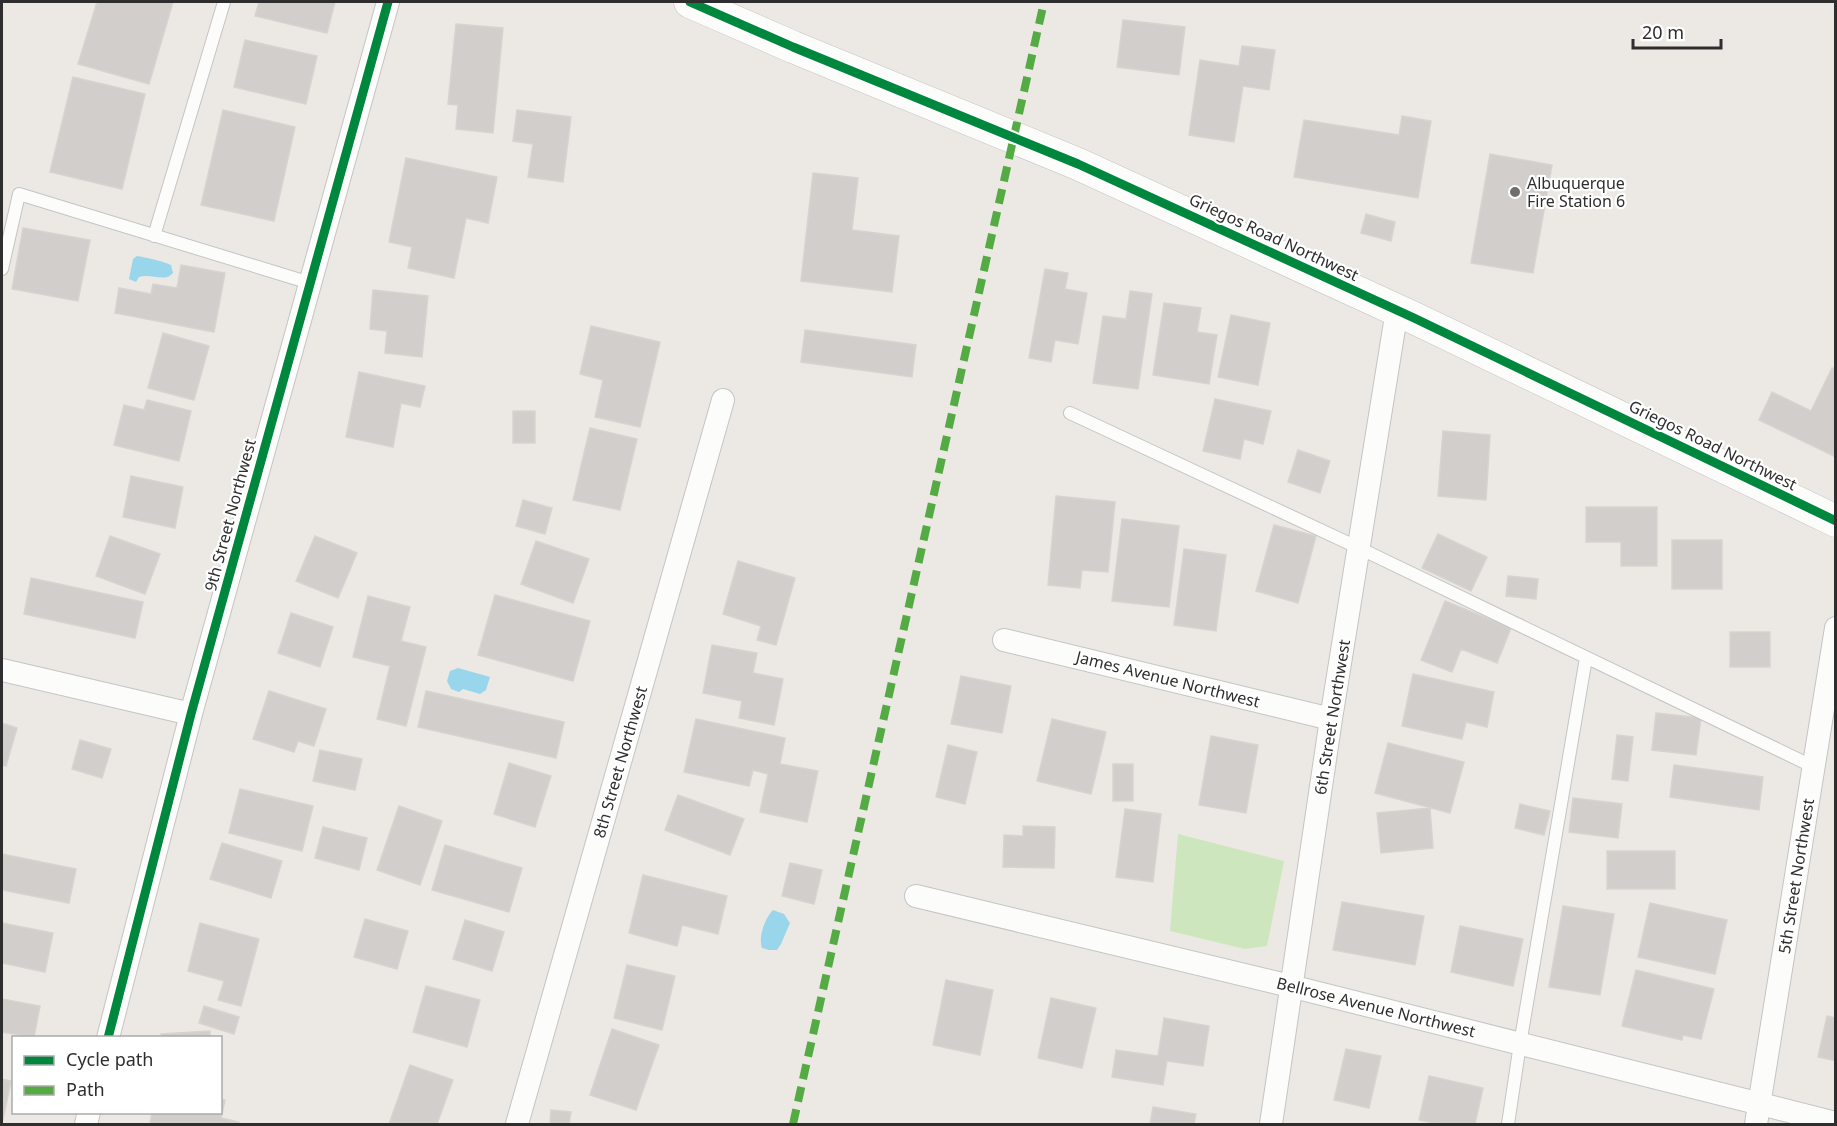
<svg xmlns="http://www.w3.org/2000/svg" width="1837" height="1126" viewBox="0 0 1837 1126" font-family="'Noto Sans',sans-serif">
  <rect width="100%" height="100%" fill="#ece8e4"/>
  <path fill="#cee6be" d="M1178 834 1284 861 1267 946 1245 949 1170 931Z"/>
  <path fill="#99d6ec" d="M137 256C144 257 166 262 171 265L173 273C165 283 151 273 139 277L136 282 129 279 133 259Z
    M458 668 490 677 486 690 480 694 463 689 459 692 451 689 447 681 450 671Z
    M773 910 784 914 790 923 781 944 777 950H769L762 948C758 937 765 918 773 910Z"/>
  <path fill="#d1cecb" stroke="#d7d4d0" stroke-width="1.5" d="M97 2H173L149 84 78 64Z
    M259 2H335L327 33 255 16Z
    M1123 20 1185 27 1179 75 1117 67Z
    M456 24 503 28 493 133 456 129 458 105 448 104Z
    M245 40 317 56 306 104 234 87Z
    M1242 46 1275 50 1269 90 1243 86 1234 142 1189 135 1200 60 1239 66Z
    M73 77 145 94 122 189 50 172Z
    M223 110 295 127 274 221 201 205Z
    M517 110 571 117 563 182 528 177 533 144 513 141Z
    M1402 116 1431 121 1418 198 1294 177 1304 120 1399 135Z
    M1490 154 1552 165 1533 273 1471 263Z
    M406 158 497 177 488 223 466 218 454 278 408 268 412 247 389 242Z
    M813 173 858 178 852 230 899 236 892 292 801 281Z
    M1366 214 1395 222 1391 241 1361 233Z
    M23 228 90 240 78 301 12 289Z
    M181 265 225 273 214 332 115 313 119 288 151 294 153 284 177 288Z
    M1045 269 1068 273 1065 289 1087 293 1078 344 1055 340 1051 362 1029 358Z
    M373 290 428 296 422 357 385 353 387 331 370 329Z
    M1130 291 1152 294 1138 389 1093 383 1103 316 1126 319Z
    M1164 303 1201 308 1197 332 1217 335 1209 384 1153 375Z
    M1231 315 1270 323 1258 385 1218 377Z
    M591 326 660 342 640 427 595 417 603 380 580 374Z
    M805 330 916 345 912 377 801 362Z
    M163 333 209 346 194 400 148 388Z
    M1832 368 1836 370V457L1759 420 1772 392 1811 411Z
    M359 372 425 386 420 407 401 403 393 447 346 437Z
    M1215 399 1271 411 1263 444 1244 439 1240 459 1203 451Z
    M147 400 191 411 179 461 114 445 124 405 144 410Z
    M513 411H535V443H513Z
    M590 428 637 439 620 510 573 500Z
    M1443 431 1490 435 1486 500 1438 496Z
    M1298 450 1330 461 1320 493 1288 482Z
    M131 476 183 487 175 528 123 517Z
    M1056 496 1115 502 1108 572 1082 570 1080 588 1048 585Z
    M523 500 552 508 545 534 516 526Z
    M1586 507H1657V566H1621V542H1586Z
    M1122 519 1179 526 1169 607 1112 601Z
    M1274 525 1316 536 1298 603 1256 591Z
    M1438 534 1487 557 1471 591 1422 568Z
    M110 536 160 554 145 594 96 576Z
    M315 536 357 553 338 598 296 581Z
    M1672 540H1722V589H1672Z
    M536 541 589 559 573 603 521 584Z
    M1184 549 1226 555 1216 631 1174 625Z
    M738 561 795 578 776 645 757 640 761 626 723 614Z
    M1508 576 1538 579 1536 599 1506 596Z
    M31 578 143 602 135 638 24 614Z
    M495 595 590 621 573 681 478 655Z
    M368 596 410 607 401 641 426 647 406 726 377 719 390 666 353 657Z
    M1445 601 1511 628 1497 663 1461 649 1452 672 1421 660Z
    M291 613 333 627 320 667 278 653Z
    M1730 632H1770V667H1730Z
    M712 645 757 653 753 673 783 679 774 725 739 718 742 701 703 693Z
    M1413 674 1494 692 1487 727 1466 722 1462 739 1402 726Z
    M961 676 1011 686 1002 733 951 724Z
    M269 691 326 709 314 746 298 741 294 752 253 739Z
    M426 691 564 722 556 758 418 727Z
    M1656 713 1701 718 1696 755 1652 750Z
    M696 719 785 738 780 764 818 771 807 822 760 812 768 774 753 770 749 786 684 772Z
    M1052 719 1106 732 1091 794 1037 781Z
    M2 723 17 728 6 766 2 765Z
    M1617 735 1633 737 1628 781 1612 779Z
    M1211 736 1258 745 1246 813 1199 805Z
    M80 740 111 749 102 778 72 769Z
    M1388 743 1464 762 1450 813 1375 793Z
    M948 745 977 752 965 804 936 797Z
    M320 750 362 759 355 790 313 781Z
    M509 763 551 776 535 827 494 814Z
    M1113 764H1133V801H1113Z
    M1674 765 1763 777 1759 810 1670 797Z
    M240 789 313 806 302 851 229 833Z
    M678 795 744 819 730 855 665 830Z
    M1573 798 1622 804 1618 838 1569 832Z
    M1520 804 1550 811 1544 835 1515 828Z
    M399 806 442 821 420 885 377 870Z
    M1430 808 1433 848 1381 853 1377 813Z
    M1125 809 1161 814 1153 882 1116 877Z
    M1023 826 1055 827 1054 868 1003 867 1004 835 1023 836Z
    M323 827 367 838 359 870 315 858Z
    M222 843 282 861 271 898 210 879Z
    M445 845 522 868 509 912 432 890Z
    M1607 851H1675V889H1607Z
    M2 854 76 869 69 903 2 890Z
    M790 863 822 870 814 904 782 896Z
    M643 875 727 896 718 934 682 925 677 946 629 933Z
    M1342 902 1424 916 1415 965 1333 950Z
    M1650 903 1727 920 1715 974 1638 957Z
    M1563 906 1614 914 1600 995 1549 987Z
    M365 919 408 931 397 969 354 957Z
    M465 920 504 932 492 971 453 959Z
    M2 923 53 933 45 972 2 963Z
    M200 923 259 939 241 1006 218 1000 224 981 188 971Z
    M1460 926 1523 939 1513 986 1451 972Z
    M627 965 675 976 662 1030 614 1018Z
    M1636 970 1714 989 1701 1039 1683 1035 1682 1040 1622 1026Z
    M946 980 993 990 980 1055 933 1045Z
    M426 986 480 1000 467 1047 413 1032Z
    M1051 998 1096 1008 1082 1068 1038 1058Z
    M2 999 40 1006 34 1037 2 1032Z
    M204 1006 239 1017 234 1034 199 1023Z
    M1827 1016 1836 1018V1061L1818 1057Z
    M1164 1018 1209 1026 1203 1066 1167 1061 1163 1085 1112 1077 1116 1050 1158 1056Z
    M612 1029 659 1045 636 1110 590 1095Z
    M210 1031V1038H162L161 1034Z
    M1346 1049 1381 1056 1369 1108 1334 1100Z
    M410 1065 453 1080 437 1124H389Z
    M1429 1076 1483 1088 1475 1124H1438L1419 1120Z
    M2 1079 11 1081 3 1120H2Z
    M220 1099 225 1100 221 1118 239 1122 238 1124H150L152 1112H220Z
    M1153 1107 1196 1114 1194 1124H1150Z
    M551 1110 571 1112 569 1124H550Z"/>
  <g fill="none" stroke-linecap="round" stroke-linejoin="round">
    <g stroke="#c5c4c5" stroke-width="14">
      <path id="service" d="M154 236 224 2
        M2 269 19 194 310 283
        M1070 413 1359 548 1814 767
        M1508 1124 1520 1044 1586 658"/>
    </g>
    <g stroke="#c5c4c5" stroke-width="24">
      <path id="minor" d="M1004 640 1331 719
        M2 670 191 714
        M916 896 1290 986 1836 1123
        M108 1038 191 714 388 2
        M86 1124 89 1112
        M517 1124 723 400
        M1271 1124 1331 719 1397 310
        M1756 1124 1836 628"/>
    </g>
    <g stroke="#c5c4c5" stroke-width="33">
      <path id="secondary" d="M690 2 793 47 1078 164 1414 318 1836 521"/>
    </g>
    <use href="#service" stroke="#fcfcfb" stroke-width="12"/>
    <use href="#minor" stroke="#fcfcfb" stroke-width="22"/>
    <use href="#secondary" stroke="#fcfcfb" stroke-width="32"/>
    <path stroke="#54ab44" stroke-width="8" stroke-dasharray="15 8" stroke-linecap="butt" d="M793 1124 1044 2"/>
    <g stroke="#fff" stroke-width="13">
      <path id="cycleway" d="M690 2 793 47 1078 164 1414 318 1836 521
        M108 1038 191 714 388 2"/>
    </g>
    <use href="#cycleway" stroke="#00873e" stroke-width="9"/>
  </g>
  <circle fill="#706f6e" stroke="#fff" stroke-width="2" cx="1515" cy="192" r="6"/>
  <g text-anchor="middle" stroke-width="4.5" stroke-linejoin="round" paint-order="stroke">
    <g font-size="16" fill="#2e2e2e" stroke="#fff" text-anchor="start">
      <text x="1527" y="189">Albuquerque<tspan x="1527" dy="18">Fire Station 6</tspan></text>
    </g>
    <g font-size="16" fill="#2e2e2e" stroke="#fff">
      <text transform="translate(1274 237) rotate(25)" y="6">Griegos Road Northwest</text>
      <text transform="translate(1713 445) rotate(26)" y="6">Griegos Road Northwest</text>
      <text transform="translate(230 515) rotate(-75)" y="6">9th Street Northwest</text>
      <text transform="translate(1168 679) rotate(14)" y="6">James Avenue Northwest</text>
      <text transform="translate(1332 717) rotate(-81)" y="6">6th Street Northwest</text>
      <text transform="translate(620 762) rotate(-74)" y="6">8th Street Northwest</text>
      <text transform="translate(1796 876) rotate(-81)" y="6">5th Street Northwest</text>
      <text transform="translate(1376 1007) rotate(14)" y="6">Bellrose Avenue Northwest</text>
    </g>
  </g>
  <rect width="1837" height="1126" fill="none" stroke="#2e2e2e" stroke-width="6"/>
  <rect x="12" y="1036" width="210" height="78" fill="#ffffff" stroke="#ababab" stroke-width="1.5"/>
  <rect x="24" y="1056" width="30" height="9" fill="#00873e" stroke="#ababab" stroke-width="1.5"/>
  <text x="66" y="1066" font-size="18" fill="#2e2e2e">Cycle path</text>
  <rect x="24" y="1086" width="30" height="9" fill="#54ab44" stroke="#ababab" stroke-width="1.5"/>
  <text x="66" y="1096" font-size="18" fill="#2e2e2e">Path</text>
  <path d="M1633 39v9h88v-9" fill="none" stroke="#2e2e2e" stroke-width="3"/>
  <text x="1642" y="39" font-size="18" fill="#2e2e2e" stroke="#ffffff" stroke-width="4.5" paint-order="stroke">20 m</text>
</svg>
